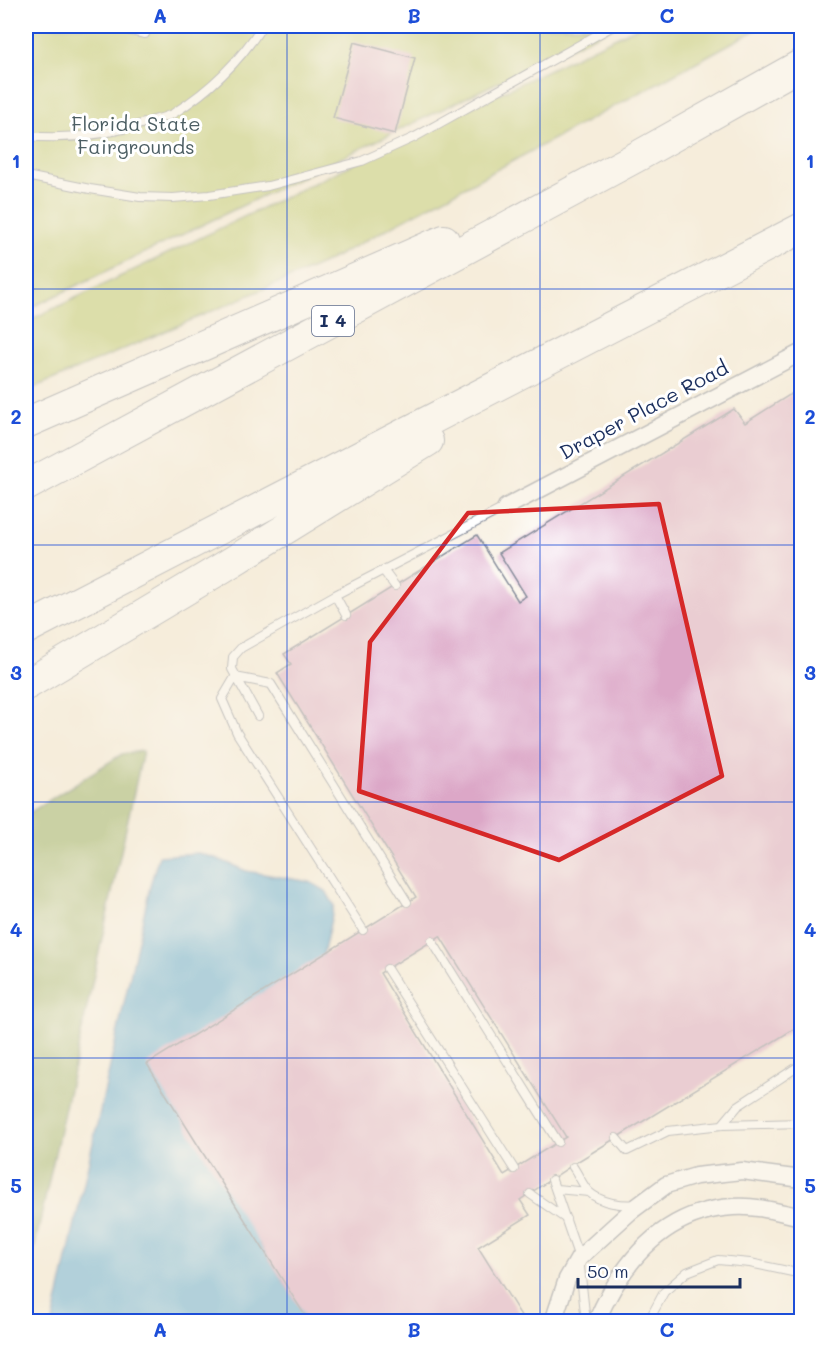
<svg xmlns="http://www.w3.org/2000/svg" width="827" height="1347" viewBox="0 0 827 1347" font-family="Mali,sans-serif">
  <rect width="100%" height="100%" fill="#fff"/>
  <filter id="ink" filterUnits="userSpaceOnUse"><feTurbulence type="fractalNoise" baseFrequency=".0167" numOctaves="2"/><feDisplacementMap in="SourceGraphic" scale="12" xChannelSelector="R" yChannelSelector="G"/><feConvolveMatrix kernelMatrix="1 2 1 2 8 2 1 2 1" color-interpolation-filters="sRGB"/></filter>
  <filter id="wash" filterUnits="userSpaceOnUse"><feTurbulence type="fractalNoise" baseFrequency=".008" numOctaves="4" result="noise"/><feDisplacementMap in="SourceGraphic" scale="24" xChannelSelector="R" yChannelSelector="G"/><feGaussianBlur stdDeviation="1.35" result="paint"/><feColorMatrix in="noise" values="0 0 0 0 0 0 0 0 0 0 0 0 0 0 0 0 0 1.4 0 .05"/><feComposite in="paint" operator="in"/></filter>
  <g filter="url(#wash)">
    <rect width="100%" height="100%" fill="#f6eddb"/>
    <path fill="#bdcc6f" stroke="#6c7e66" stroke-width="1.5" d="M26 26H615L26 310Z
      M639 26H763L322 264 26 391V322Z"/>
    <path fill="#96b062" stroke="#587060" stroke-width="1.5" d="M143 751 26 1286V815L122 754Z"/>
    <path fill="#5eaed9" stroke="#3c6e9c" stroke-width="1.5" d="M198 853 218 859 246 871 310 882 326 891 334 905 260 1244 309 1321 53 1322 151 882 159 856Z"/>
    <g id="blocks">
      <path fill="#dca7c7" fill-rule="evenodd" d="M354 42 415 58 395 134 333 118Z
        M802 387V1024L580 1160 520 1200 530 1215 478 1247 525 1322H309L147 1064 416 897 277 673 291 664 284 654 477 535 518 601 526 596 499 553 734 409 745 423ZM440 936 566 1137 504 1175 380 973Z"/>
    </g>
  </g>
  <g filter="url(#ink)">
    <use href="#blocks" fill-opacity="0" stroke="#888e9c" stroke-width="1.5"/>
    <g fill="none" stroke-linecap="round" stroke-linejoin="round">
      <g stroke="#888e9c" stroke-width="10">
        <path id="lane" d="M107 26 145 34 148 26
          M26 136C67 140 108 135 148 122 156 119 167 117 174 113 209 91 240 61 262 26
          M26 176 90 189 140 197 173 198 209 195 268 186 362 161 415 137 613 26
          M383 570 395 586
          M335 595 346 615
          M258 716 232 669 233 657 241 648 335 595 506 507
          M363 930 237 733 222 699 235 677 271 684 407 902
          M432 941 558 1142
          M387 969 514 1169
          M722 1125 738 1106 802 1064
          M616 1138 627 1151 668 1131 722 1125 802 1123
          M573 1167C578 1174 583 1186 589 1192 601 1203 622 1206 637 1204
          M552 1180 579 1258 586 1322
          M556 1189 589 1192
          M530 1194 566 1219
          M615 1322 649 1319 662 1322
          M648 1322 664 1292 687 1272 718 1260 750 1263 802 1274"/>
      </g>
      <g stroke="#888e9c" stroke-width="19">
        <path id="street" d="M506 507 802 352
          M553 1322 567 1279 579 1258 631 1211 666 1185 696 1176 742 1171 802 1179
          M596 1322C622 1262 663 1211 733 1207 756 1205 779 1212 802 1217"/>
      </g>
      <g stroke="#888e9c" stroke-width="32">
        <path id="highway" d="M26 423 444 240
          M26 486 640 155 802 64
          M26 629 802 228
          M26 685 222 568 428 441"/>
      </g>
      <use href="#lane" stroke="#fff" stroke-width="8"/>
      <use href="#street" stroke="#fff" stroke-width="16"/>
      <use href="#highway" stroke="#fff" stroke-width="30"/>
    </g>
  </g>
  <path d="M0 0H827V1347H0ZM659 504 722 776 559 860 359 791 370 642 468 513Z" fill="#f6eddb" fill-opacity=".55" fill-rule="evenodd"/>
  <path fill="none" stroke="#d62828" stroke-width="4.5" stroke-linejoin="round" d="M659 504 722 776 559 860 359 791 370 642 468 513Z"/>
  <path fill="none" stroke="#1d4ed8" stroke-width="1.5" stroke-opacity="0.55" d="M287 26V1322M540 26V1322M26 289H802M26 545H802M26 802H802M26 1058H802"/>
  <g text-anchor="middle" stroke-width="6" stroke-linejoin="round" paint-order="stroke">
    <rect fill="#fff" stroke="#5f6d8e" stroke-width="1.5" x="312" y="306" width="42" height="30" rx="4.5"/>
    <g font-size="18" font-weight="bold" fill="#1b2f5e">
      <text x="333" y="327">I 4</text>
    </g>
    <g font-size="20" fill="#4c5e63" stroke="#fff">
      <text x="136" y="131">Florida State<tspan x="136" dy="23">Fairgrounds</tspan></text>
    </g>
    <g font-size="20" fill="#1b2f5e" stroke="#fff">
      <text transform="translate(644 410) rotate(-28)" y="7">Draper Place Road</text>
    </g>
  </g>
  <rect width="827" height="1347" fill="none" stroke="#fff" stroke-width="66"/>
  <path d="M578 1278v9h162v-9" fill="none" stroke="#1b2f5e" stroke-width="3"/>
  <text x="587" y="1278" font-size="18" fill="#1b2f5e" stroke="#ffffff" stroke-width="4.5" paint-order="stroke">50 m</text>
  <rect x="33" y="33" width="761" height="1281" fill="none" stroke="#1d4ed8" stroke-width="2"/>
  <g font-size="20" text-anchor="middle" font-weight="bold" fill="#1d4ed8">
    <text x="160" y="23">A</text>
    <text x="414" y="23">B</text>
    <text x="667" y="23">C</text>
    <text x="16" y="168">1</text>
    <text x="810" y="168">1</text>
    <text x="16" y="424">2</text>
    <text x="810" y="424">2</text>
    <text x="16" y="680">3</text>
    <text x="810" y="680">3</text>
    <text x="16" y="937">4</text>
    <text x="810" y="937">4</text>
    <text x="16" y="1193">5</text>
    <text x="810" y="1193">5</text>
    <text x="160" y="1337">A</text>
    <text x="414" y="1337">B</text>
    <text x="667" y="1337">C</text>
  </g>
</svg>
